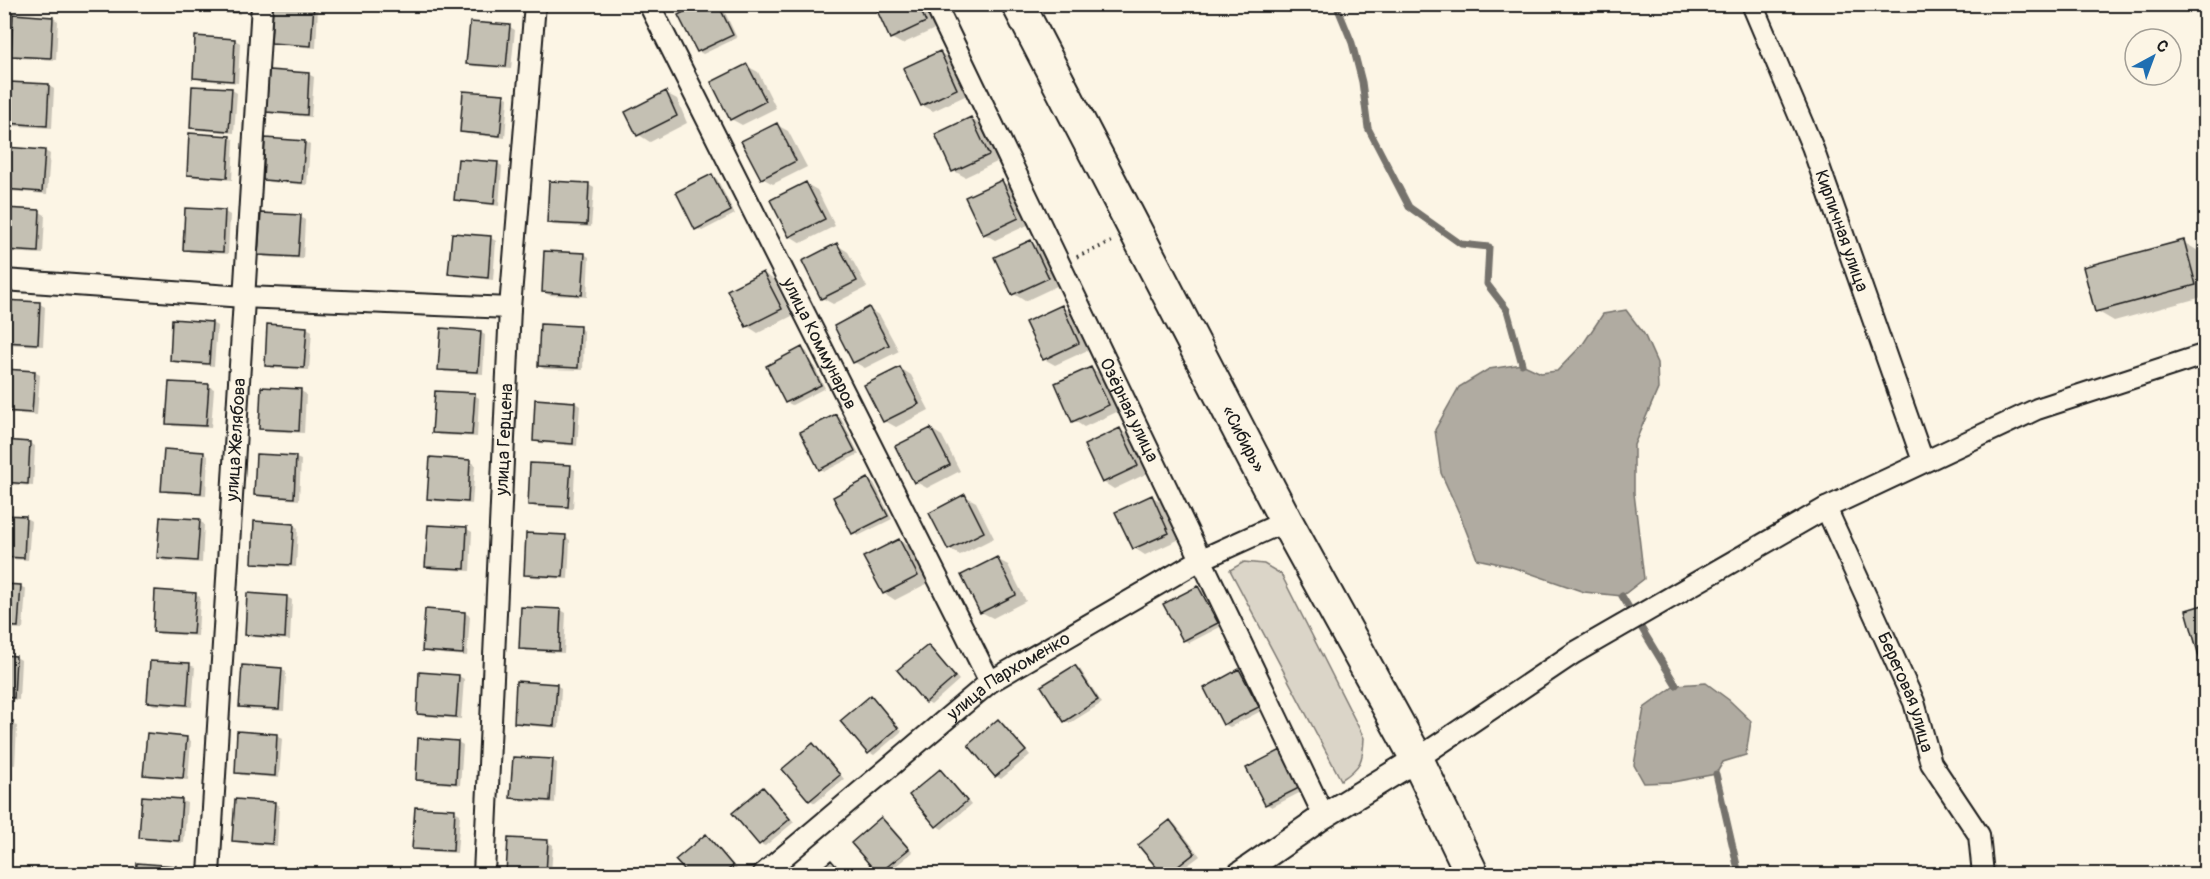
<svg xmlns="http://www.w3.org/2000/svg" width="2210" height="879" viewBox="0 0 2210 879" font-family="Pangolin,sans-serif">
  <rect width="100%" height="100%" fill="#fcf5e5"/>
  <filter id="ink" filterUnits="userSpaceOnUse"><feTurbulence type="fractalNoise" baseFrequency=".0167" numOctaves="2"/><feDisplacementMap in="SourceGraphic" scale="12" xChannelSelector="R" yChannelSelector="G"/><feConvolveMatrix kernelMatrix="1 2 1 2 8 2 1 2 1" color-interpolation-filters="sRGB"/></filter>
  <g filter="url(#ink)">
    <path fill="#dbd5c8" stroke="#7c7872" stroke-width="1.5" d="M1244 562 1264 564 1281 574 1364 738C1363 761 1361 767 1341 780L1230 570Z"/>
    <path fill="#b0aba1" stroke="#75726c" stroke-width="1.5" d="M1626 310 1644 334 1657 363 1658 389 1634 445V493L1644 579 1622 596 1584 592 1509 566 1477 559 1460 515 1441 473 1435 430 1459 387 1489 369 1522 364 1541 373 1557 371 1583 344 1603 314Z
      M1706 683 1729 700 1751 721 1746 755 1723 762 1716 774 1673 782 1644 783 1634 765 1644 708 1676 685Z"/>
    <path fill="#0003" d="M198 4H241L240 14 202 12 197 9Z
      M702 4H721L737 38 703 54 698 51Z
      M876 4H925L937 28 902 44 891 38Z
      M313 5 318 8 316 48 278 45 273 42Z
      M53 18 58 21 56 60 18 58 12 55Z
      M510 27 515 30 511 69 473 66 468 63Z
      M235 40 240 43 238 83 200 80 195 77Z
      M939 52 951 59 967 95 933 111 922 105Z
      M747 66 758 72 776 108 742 125 731 119Z
      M308 74 314 77 311 117 273 114 268 112Z
      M11 83 49 86 54 89 52 128 14 126 8 123Z
      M232 90 237 93 234 133 196 130 191 127Z
      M666 93 677 99 687 123 650 142 639 135 627 112Z
      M503 95 508 98 505 138 467 134 462 132Z
      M971 119 982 125 999 161 965 177 954 171Z
      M777 125 788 131 807 167 773 184 762 178Z
      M229 137 234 140 232 180 194 177 189 174Z
      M305 142 310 145 307 185 269 182 264 179Z
      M45 151 50 154 47 194 9 191 4 189Z
      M497 163 502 166 499 206 461 202 456 199Z
      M712 176 717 179 735 214 702 231 696 228Z
      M1002 182 1013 188 1030 224 995 240 984 234Z
      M805 183 817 190 835 226 801 243 790 236Z
      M589 185 594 188 591 227 553 225 548 222Z
      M187 209 225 212 230 215 228 254 190 252 185 249Z
      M4 210 40 212 45 215 43 254 5 252Z
      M300 217 305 220 303 259 265 257 260 254Z
      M453 234 491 238 496 241 493 280 455 276 450 273Z
      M1031 242 1042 249 1059 285 1025 301 1014 294Z
      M2183 242 2200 252 2206 271V296L2114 321 2097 311Z
      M837 245 848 252 867 287 833 304 822 298Z
      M584 254 589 257 587 297 549 295 544 292Z
      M763 273 774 280 792 316 758 333 747 326Z
      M4 302 40 304 45 307 43 346 4 344Z
      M1061 307 1073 313 1090 349 1055 365 1044 359Z
      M869 309 880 316 899 351 865 368 854 362Z
      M212 323 217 326 214 366 176 363 171 360Z
      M307 328 312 331 309 370 271 368 266 365Z
      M579 328 584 331 583 370 544 369 539 366Z
      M480 332 485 335 483 374 445 372 440 369Z
      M802 349 807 352 825 388 792 405 786 402Z
      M900 368 911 375 929 410 896 427 885 421Z
      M1091 368 1102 375 1119 411 1084 427 1073 420Z
      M4 371 34 372 40 375 37 415 4 413Z
      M208 386 214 389 211 428 173 426 168 423Z
      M301 391 306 394 304 433 266 431 260 428Z
      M474 395 479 398 477 437 439 435 434 432Z
      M575 403 580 406 577 446 539 443 534 440Z
      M836 416 841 418 859 454 825 471 820 469Z
      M931 429 942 436 960 471 927 488 916 482Z
      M1120 430 1131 436 1148 473 1114 489 1103 482Z
      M4 442 30 443 35 446 33 486 4 484Z
      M203 453 208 456 206 495 168 493 163 490Z
      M296 458 301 460 299 500 261 497 256 494Z
      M469 461 475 464 472 504 434 501 429 498Z
      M570 467 575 470 573 509 535 507 530 504Z
      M868 480 874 483 892 519 858 536 853 533Z
      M965 496 976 502 994 538 960 555 949 549Z
      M1151 496 1163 503 1180 539 1145 555 1134 548Z
      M2206 514V528L2202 515Z
      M4 516 26 518 31 521 28 560 4 559Z
      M199 521 204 524 202 563 164 561 159 558Z
      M293 525 298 528 296 567 258 565 253 562Z
      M467 529 472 532 470 571 431 569 426 566Z
      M565 537 570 540 568 579 530 577 525 574Z
      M899 540 910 547 928 583 895 600 884 593Z
      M997 559 1008 565 1026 601 993 618 981 612Z
      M4 585 20 586 26 589 23 629 4 628Z
      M1198 588 1203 591 1222 626 1189 643 1184 640Z
      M195 594 200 597 198 636 160 634 155 631Z
      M287 597 292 600 290 640 252 637 246 634Z
      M561 610 566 613 564 653 526 651 520 648Z
      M465 613 470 616 467 656 429 653 424 650Z
      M928 647 933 650 959 680 931 705 926 702Z
      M4 657H16L21 660 19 700 4 699Z
      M189 665 195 667 192 707 154 705 149 702Z
      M1075 666 1080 669 1102 703 1070 723 1065 721Z
      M281 669 286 672 284 711 246 709 241 706Z
      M1239 671 1244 674 1263 710 1230 727 1224 724Z
      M459 676 464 679 461 719 423 716 418 713Z
      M556 685 561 688 559 728 521 725 516 722Z
      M871 697 876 700 902 731 874 755 869 752Z
      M999 721 1004 724 1030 755 1001 779 996 776Z
      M4 722 17 726 15 765 4 764Z
      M277 736 282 739 279 778 241 775 236 772Z
      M186 738 191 741 188 780 150 777 145 774Z
      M458 742 463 745 460 785 422 782 417 779Z
      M813 745 818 748 844 779 815 803 810 800 784 770Z
      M1281 751 1286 754 1305 790 1272 807 1266 804 1248 769Z
      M552 760 557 763 555 803 517 801 512 798Z
      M940 771 945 774 971 805 942 829 937 826Z
      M763 788 768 791 794 822 765 846 760 844Z
      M4 791 12 794 10 834 4 833Z
      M182 801 187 803 184 843 146 840 141 837Z
      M274 803 279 806 277 846 239 843 234 840Z
      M454 811 460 814 457 853 419 851 414 848Z
      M881 819 887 822 913 852 886 874H879L853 843Z
      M1170 821 1175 824 1200 856 1176 874H1164L1140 845Z
      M706 836 711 839 737 869 731 874H690L677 860Z
      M510 839 548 842 553 845 551 874H507Z
      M832 862 845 874H817Z
      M4 864 7 865V874H4Z
      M138 865 176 868 181 871V874H137Z
      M1107 871 1112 873 1113 874H1102Z"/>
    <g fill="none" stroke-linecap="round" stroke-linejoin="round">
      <path stroke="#75726c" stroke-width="7" d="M1336 4 1352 43 1362 82 1368 128 1409 207 1461 244 1489 247 1487 284 1507 310 1522 364
        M1622 596 1676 685
        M1716 774 1739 874"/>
    </g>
    <path fill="#c4c0b3" stroke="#1c1c1c" stroke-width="1.5" d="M196 4H236V12L196 10Z
      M273 4H314L311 46 271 43Z
      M699 4H718L733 35 697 52 678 15Z
      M874 4H918L926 22 890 39Z
      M13 14 53 17 51 58 11 56Z
      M470 22 510 25 506 67 466 64Z
      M195 36 235 39 233 81 193 78Z
      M940 51 957 89 921 106 903 68Z
      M747 64 766 101 730 120 711 82Z
      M269 70 309 73 307 115 266 112Z
      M9 82 49 84 47 126 7 123Z
      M192 86 232 88 229 131 190 128Z
      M463 91 504 94 500 136 460 132Z
      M666 91 677 116 637 136 625 112Z
      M971 117 989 155 952 172 935 134Z
      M777 123 796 161 761 179 741 141Z
      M189 133 230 136 227 178 187 175Z
      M265 138 305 141 302 183 263 180Z
      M5 147 45 150 42 192 4 189Z
      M458 159 498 162 494 204 454 200Z
      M712 174 731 211 695 230 676 192Z
      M1002 180 1019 218 983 235 965 197Z
      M549 181 589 183 587 225 547 223Z
      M806 182 825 219 789 237 770 200Z
      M4 208 40 210 38 252 4 250Z
      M185 208 225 210 223 252 183 250Z
      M261 213 301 215 298 257 258 255Z
      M452 233 491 236 488 278 448 274Z
      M1031 240 1049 278 1012 295 994 257Z
      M2184 240 2196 285 2095 312 2083 267Z
      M837 243 857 281 821 299 802 261Z
      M544 251 585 253 582 295 542 292Z
      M763 272 782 309 746 327 727 290Z
      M4 300 40 302 38 344 4 342Z
      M1062 305 1079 343 1043 360 1025 322Z
      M869 307 889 345 853 363 834 326Z
      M172 319 212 322 209 364 170 361Z
      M267 324 307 327 304 368 265 366Z
      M540 324 580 326 578 368 538 366Z
      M441 328 481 331 478 372 438 370Z
      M802 347 821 385 785 403 766 366Z
      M900 367 919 404 883 422 864 385Z
      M1091 367 1109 405 1072 422 1055 383Z
      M4 369 35 371 32 413 4 411Z
      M169 382 209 384 206 426 166 424Z
      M261 387 301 389 299 431 259 429Z
      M435 391 475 393 472 435 432 433Z
      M535 399 575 402 573 444 533 441Z
      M836 414 855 451 819 470 800 432Z
      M931 428 950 465 914 483 895 446Z
      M1120 428 1138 466 1102 483 1084 445Z
      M4 440 30 442 28 484 4 482Z
      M164 449 204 452 201 493 161 491Z
      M256 454 296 456 294 498 254 495Z
      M430 457 470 460 468 502 427 499Z
      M530 463 571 465 568 507 528 505Z
      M868 478 888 516 852 534 833 497Z
      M965 494 984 532 948 550 929 513Z
      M1152 495 1169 533 1133 549 1115 512Z
      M4 515 26 516 24 558 4 557Z
      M160 517 200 519 197 561 157 558Z
      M254 521 294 524 291 565 252 563Z
      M428 525 467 527 465 569 425 567Z
      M526 533 566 535 563 577 524 575Z
      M899 539 918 576 883 594 863 557Z
      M997 557 1016 595 980 613 961 575Z
      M4 584 21 585 18 627 4 626Z
      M1198 586 1218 623 1183 641 1163 604Z
      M155 590 196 593 193 634 153 632Z
      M247 593 287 596 285 638 245 635Z
      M2206 604V666L2202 667 2186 610Z
      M521 607 561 609 559 651 519 649Z
      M425 609 465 612 463 654 422 651Z
      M928 645 955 677 925 703 897 670Z
      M4 655 16 656 14 698 4 697Z
      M150 661 190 663 187 705 147 702Z
      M242 665 282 668 279 709 239 707Z
      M1075 665 1098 700 1064 722 1041 686Z
      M1239 669 1259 707 1223 725 1204 688Z
      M419 672 459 675 456 717 417 714Z
      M516 681 557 684 554 726 514 723Z
      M871 695 898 728 868 754 840 721Z
      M998 719 1026 751 995 777 968 745Z
      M4 721H13L10 763H4Z
      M237 731 277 734 275 776 235 773Z
      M147 733 187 737 183 778 143 775Z
      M418 738 458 741 456 783 416 780Z
      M813 743 840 775 809 801 782 769Z
      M1281 750 1301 787 1265 805 1246 768Z
      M513 757 553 759 550 801 510 798Z
      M940 769 967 801 936 827 909 795Z
      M763 787 790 819 759 845 732 813Z
      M142 796 182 799 179 841 139 838Z
      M235 799 275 802 272 844 232 841Z
      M415 807 455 809 453 851 412 849Z
      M881 817 909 849 878 874 851 843Z
      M1170 820 1195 853 1168 874H1162L1138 845Z
      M706 834 733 866 723 874H688L675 860Z
      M508 838 548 840 546 874H506Z
      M831 860 843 874H814Z
      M137 863 176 866V874H136Z"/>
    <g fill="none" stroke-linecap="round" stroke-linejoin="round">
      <g stroke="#1c1c1c" stroke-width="24">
        <g id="minor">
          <path id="s1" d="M649 4 990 682"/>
          <path id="s2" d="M935 4 1324 816"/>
          <path id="s3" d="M1752 4 1812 146 1923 461"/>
          <path d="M4 280 244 297 510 308"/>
          <path id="s4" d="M1826 508 1914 702 1931 763 1979 835 1983 874"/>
          <path d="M1417 759 1574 653 1826 508 2037 409 2206 354"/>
          <path id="s5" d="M209 874 262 4"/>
          <path id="s6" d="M484 874 510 308 535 4"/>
          <path id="s7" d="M763 874 990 682 1200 560 1286 521"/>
        </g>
      </g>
      <g stroke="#1c1c1c" stroke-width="28">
        <path id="tertiary" d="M1240 874 1324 816 1417 759"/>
      </g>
      <g stroke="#1c1c1c" stroke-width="36">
        <g id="primary">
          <path id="s8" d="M1018 4 1286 521 1417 759 1472 874"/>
        </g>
      </g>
      <path stroke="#1c1c1c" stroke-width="4" stroke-dasharray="1.5 4.5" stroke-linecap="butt" d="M1077 257 1111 242"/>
      <use href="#minor" stroke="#fcf5e5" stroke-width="20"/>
      <use href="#tertiary" stroke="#fcf5e5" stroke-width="24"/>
      <use href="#primary" stroke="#fcf5e5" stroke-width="32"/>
    </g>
  </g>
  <g text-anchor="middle" stroke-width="6" stroke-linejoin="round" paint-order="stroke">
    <g font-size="18" fill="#1c1c1c" stroke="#fcf5e5">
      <text dy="6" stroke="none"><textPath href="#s3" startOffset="244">Кирпичная улица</textPath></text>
      <text dy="6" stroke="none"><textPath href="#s1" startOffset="380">улица Коммунаров</textPath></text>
      <text dy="6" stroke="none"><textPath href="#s2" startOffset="450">Озёрная улица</textPath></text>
      <text dy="6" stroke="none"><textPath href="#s5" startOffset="435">улица Желябова</textPath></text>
      <text dy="6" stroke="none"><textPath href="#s6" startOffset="435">улица Герцена</textPath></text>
      <text dy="6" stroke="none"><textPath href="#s8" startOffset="490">«Сибирь»</textPath></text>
      <text dy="6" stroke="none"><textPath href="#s7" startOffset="316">улица Пархоменко</textPath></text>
      <text dy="6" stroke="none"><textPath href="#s4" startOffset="201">Береговая улица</textPath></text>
    </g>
  </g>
  <rect width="2210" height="879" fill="none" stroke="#fcf5e5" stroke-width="24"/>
  <rect x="12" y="12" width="2186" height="855" fill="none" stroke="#1c1c1c" stroke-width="2" filter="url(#ink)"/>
  <g transform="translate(2153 57) rotate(41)"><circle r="28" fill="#fcf5e5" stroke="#a29e95" stroke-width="1.5"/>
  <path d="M0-4.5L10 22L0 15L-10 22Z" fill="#1f6fb2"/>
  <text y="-9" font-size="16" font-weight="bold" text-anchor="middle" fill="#1c1c1c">С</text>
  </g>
</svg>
